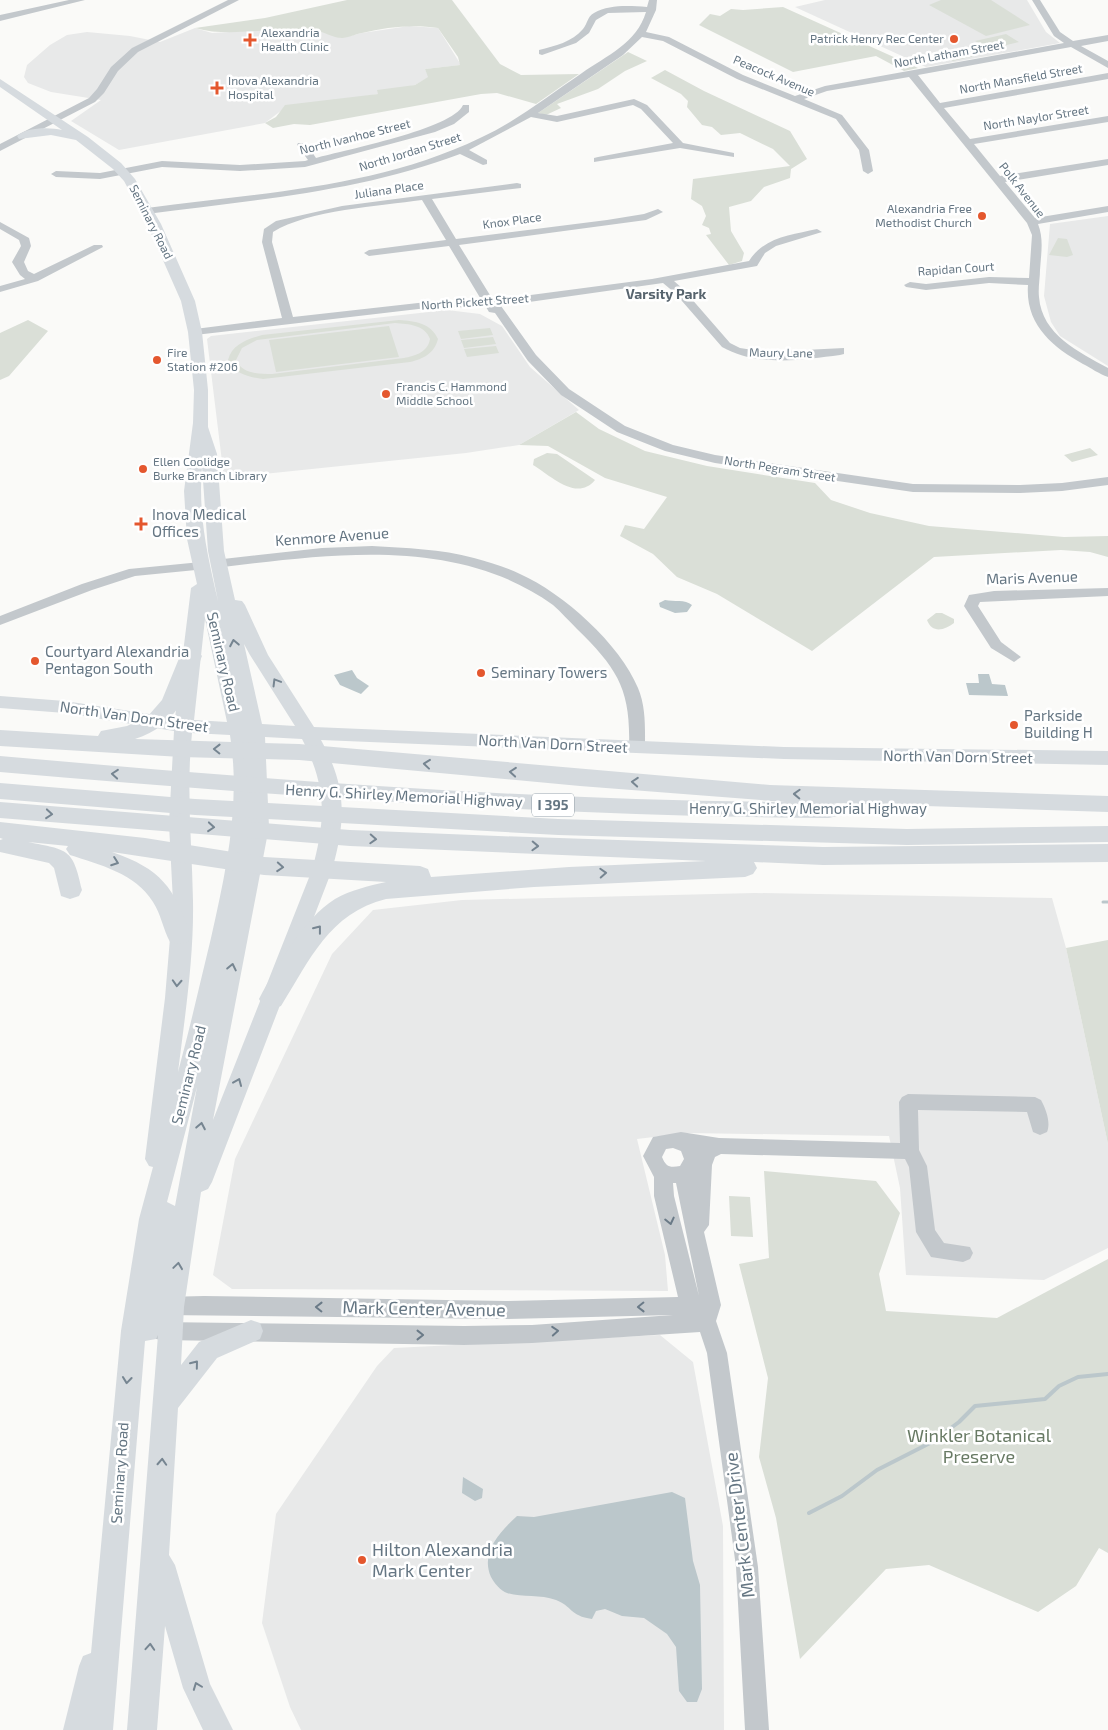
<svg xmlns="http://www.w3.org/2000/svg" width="1108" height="1730" viewBox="0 0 1108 1730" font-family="'Exo 2',sans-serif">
  <rect width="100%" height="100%" fill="#fafaf8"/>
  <path fill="#e8e9e9" d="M825 0H1027L1046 32 1060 43 926 67 795 7Z
    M409 26 438 28 461 65 425 69 429 77 415 85 378 94 282 110 265 123 119 150 71 121 101 100 51 92 28 83 24 77 27 65 50 45 67 35 87 32 130 36 160 42 195 28 212 33 297 28 323 31 341 38 362 33Z
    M1108 216V366L1060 336 1051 322 1044 296 1050 224Z
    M447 310 480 314 502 326 530 367 579 410 519 445 466 453 224 478 207 339 211 336Z
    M755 893 1052 898 1066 948 1108 1144V1248L1044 1280 906 1275 900 1188 889 1136 687 1133 637 1139 665 1255 668 1291 232 1289 213 1275 235 1159 332 954 373 910 462 900Z
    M660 1335 693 1362 723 1526 724 1730H301L290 1707 262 1623 276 1514 377 1366 394 1348Z"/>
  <path fill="#dadfd7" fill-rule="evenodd" d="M347 0H452L500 64 521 75 579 74 536 104 497 93 481 94 310 125 294 124 273 128 265 123 276 117 285 105 378 94 377 90 415 85 428 77 425 69 460 65 458 57 438 28C413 24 387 27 362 33 356 34 350 37 343 38 335 39 323 31 314 30 275 25 233 39 195 28L265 18Z
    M941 0H991L1030 25 986 36 929 5Z
    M783 7 918 68 904 71 876 56 793 72 699 25 710 14 720 16 731 9 743 10Z
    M1006 34 1019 42 990 49 975 41Z
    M973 47 983 54 953 61 942 55Z
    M628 52 647 61 625 71 598 89 557 104 561 108 546 115 538 113Z
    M665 70 704 91 790 131 807 159 791 169 790 178 764 187 751 201 729 207 731 231 744 253 742 261 729 265 706 235 711 234 709 228 702 225 706 216 702 206 691 199 693 179 790 166 773 149 740 133 721 135 712 127 702 125 687 107 688 101 681 94 651 78Z
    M1058 238 1067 239 1073 255 1067 257 1049 255Z
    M28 320 48 331 9 376 0 380V333Z
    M399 320C415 321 431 323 438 339 434 354 423 359 410 362L263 379C249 377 234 374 228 360 232 344 248 339 262 335ZM395 323C409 324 425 325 430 339 428 352 415 356 404 358L272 374C259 374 242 374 236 360L242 348 257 340Z
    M389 326 399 357 276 372 269 340Z
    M490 328 493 335 461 339 458 331Z
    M493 337 496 344 464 348 461 340Z
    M496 346 499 353 467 357 464 349Z
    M576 412 599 429 645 451 707 466 815 483 831 500 870 513 929 526 1064 537 1108 536V557L1090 552 1061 550 934 557 812 651 717 594 677 577 653 554 620 536 625 525 644 529 667 497 605 478 548 446 519 445Z
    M1090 448 1098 455 1072 462 1064 455Z
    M547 453 557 454 595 480C577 502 551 476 533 465L534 459Z
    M936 613H942L954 619V623C945 630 932 634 927 620Z
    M1108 940V1144L1066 948Z
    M764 1171 876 1181 900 1213 879 1274 886 1311 997 1318 1108 1259V1553L1099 1548 1076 1586 1038 1612 929 1565 886 1569 800 1659 776 1518 759 1457 768 1378 739 1264 769 1258Z
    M729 1196 750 1197 753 1237 731 1236Z"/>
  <path fill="#bbc7cb" d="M665 600C674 602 685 599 692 605L687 612 675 613 660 607 659 603Z
    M352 670 357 678 369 686 361 694 340 685 334 675Z
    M978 674H989L992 684 1005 685 1008 696 969 695 966 683H979Z
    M463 1477 483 1489 482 1498 475 1501 462 1493Z
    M672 1492 685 1498 693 1561 700 1585 702 1689 697 1702H687L679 1691 676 1647 667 1634 644 1618 622 1616 605 1609 596 1611 592 1619C570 1616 572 1606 556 1600 540 1594 522 1598 507 1593 501 1591 494 1583 491 1577 480 1552 500 1532 517 1516L534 1517Z"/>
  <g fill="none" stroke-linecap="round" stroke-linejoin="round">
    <path stroke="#bbc7cb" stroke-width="3" d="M1103 902H1108"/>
    <path stroke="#bbc7cb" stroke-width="4" d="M809 1513 842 1496 877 1470 932 1442 959 1422 975 1406 1045 1399 1059 1386 1078 1377 1108 1374"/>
    <path fill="#c3c8cc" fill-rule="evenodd" d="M69 0H85L0 21V15Z
      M228 0H239L138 52 118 71 104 93 95 102 0 151V144L89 98 97 89 111 67 132 48Z
      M649 0H657L656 10 646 32 669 37 743 75 795 96 825 86 1064 43 1054 36 1032 0H1040L1060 32 1073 41 1108 35V41L1081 46 1108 61V68L1071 47 918 75 940 103 1108 73V79L944 108 970 139 1108 116V122L974 144 1000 176 1108 159V165L1005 182 1035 218 1108 206V212L1038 224C1044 239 1041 254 1040 270 1040 278 1038 288 1039 297 1042 335 1079 352 1108 368V377C1099 374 1091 368 1083 364 1052 347 1025 324 1028 285L989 283 926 290 906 287 904 285 910 282 926 284 989 277 1029 278 1032 235 1027 223 909 77 827 91 804 99 842 115 869 150 873 171 868 174 863 171 859 150 836 119 737 79 663 41 642 37 623 55 538 113 557 116 634 99 647 105 683 143 734 153V157L680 148 594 162V158L598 157 673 143 641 109 633 105 557 122 531 117 469 150 487 160V164L483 165 460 154C360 192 253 200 147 214L142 211 147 208C258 193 377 188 480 138 517 121 548 96 582 73 606 56 637 43 646 12L608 13 596 20 589 33 576 43 542 55 539 54V50C555 46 572 42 583 29 588 23 587 17 594 13 610 4 630 6 647 7Z
      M463 105H469V112L454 124 435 132 305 167 240 171 162 167 100 179 56 177 51 174 56 171 100 173 162 161 240 165 305 161 308 160 297 145 298 143H306L316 158C344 150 453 129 463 105Z
      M517 183 521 184V188L432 199 456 239 607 220 644 214 658 209 663 212 646 220 459 245 493 300 652 279 749 261C764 237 791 235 817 229L822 232 776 246 765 253 757 266 674 281 683 289 730 343 740 348 765 352 844 348V354L840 355C802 360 757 367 722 347L675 293 663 283 501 306 536 355 569 389 625 426 673 445 715 455 913 484 1020 485 1062 483 1108 477V485L1062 491 1020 493 913 492 715 463 665 451 617 432 561 395 528 361 495 313 489 312 486 307 427 308 195 335 189 332 195 329 282 318 262 242 264 229 276 221 342 206ZM422 200 446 240 369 250 364 253 369 256 449 246 482 301 427 302 293 317 272 242 273 232C308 210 380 206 422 200Z
      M0 222 29 238 31 246 24 262 28 271 34 274 94 245H102L103 247 38 281 0 292V286L25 279 20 275 12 262 21 246 19 240 0 229Z
      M372 546C406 548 441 549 474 558 489 562 506 567 520 574 563 593 620 644 638 688 646 707 645 728 645 748L642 752H632L629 748C631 690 618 669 577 629 569 621 561 612 553 605 457 536 333 554 223 567L216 563 223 559 322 548Z
      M201 562 208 566 206 569 135 576 92 590 0 625V616L82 584 129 569Z
      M1108 588V596L980 602 978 606 1001 642 1021 657 1014 662 991 648 964 606 969 595 994 591Z
      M908 1094 1035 1097 1041 1100C1046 1109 1051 1123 1047 1132L1040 1135 1033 1132 1027 1112 918 1110 919 1150 927 1166 935 1230 944 1243 970 1247 973 1253 970 1259 963 1262 931 1257 916 1232 909 1167 905 1159 721 1154 715 1157 712 1165 709 1225 704 1232 721 1305 716 1321 727 1353 758 1567 769 1730H745L736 1567 707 1353 700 1332 532 1343 464 1345 160 1340 153 1338 150 1331 153 1324 160 1322 464 1326 532 1325 673 1315 505 1319 164 1315 157 1312 154 1306 157 1300 164 1297 204 1296 505 1301 678 1297 654 1196V1177L643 1156 653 1137 681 1132 719 1138 900 1143 899 1102 902 1097ZM673 1148 681 1151 684 1159 680 1166C670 1168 666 1167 662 1157L666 1149ZM673 1183H676L699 1296 674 1196Z"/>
    <path fill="#d6dbdf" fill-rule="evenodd" d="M0 79 88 137 121 163 135 179 161 224 195 301 202 332 208 390V427L217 454 224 551 235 600 242 601 245 605 268 655 314 727 784 747 1108 751V765L784 759 321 740C347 787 346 820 332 870L212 1182 208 1189 201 1192 184 1307 181 1365 199 1342 251 1320 260 1323 263 1331 260 1339 217 1358 178 1408 169 1555 175 1565 210 1684 233 1730H203L183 1688 165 1626 157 1730H127L158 1335 156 1339 145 1341 113 1730H63L79 1666 83 1656 91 1653 121 1331 139 1219 153 1167 149 1166 145 1159 165 998 173 902 169 824 174 731 65 713 0 708V696L65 701 175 718 191 588 197 584 187 539 184 491 193 423 194 390 188 332 181 301 147 224 124 181 113 169 76 140 51 135 19 139 17 136C26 127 50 127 62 130L0 87ZM202 466 208 551 218 601C207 553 198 515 202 466ZM205 619 227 722 194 720ZM244 644 250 655 295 726 262 724ZM192 733 230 735C241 804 226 871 211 938 200 983 190 1028 178 1072 185 1016 194 957 193 901 192 844 186 789 192 733ZM265 737 302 739C327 787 326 819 312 870L213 1120 269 827ZM197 1087 175 1206 167 1202Z"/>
    <path fill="#d6dbdf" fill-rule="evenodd" d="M191 649 198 651 202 656C186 695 178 725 135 739L299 744 770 785 1108 796V812L833 803 837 804 841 810 837 816 829 818C552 816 276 796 0 772V756C261 779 523 800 785 802L580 786 299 760 181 757 0 746V730L98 736 101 731 127 726 148 716 162 700 180 656 184 651Z
      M0 783 195 799 558 819 907 829 1108 826V842L907 845 558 835 195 815 0 799Z
      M0 802 350 830 498 836 823 847 1108 844V862L823 865 754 862 757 868 753 874 745 877 534 887 386 899C329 913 310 960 281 1006L272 1009 263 1006 259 999C276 967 304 918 335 899 351 890 368 886 386 882L264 875 112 852C161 869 174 887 191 935L188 942 179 944 170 942C163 929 161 914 153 902 135 873 100 865 70 855L66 849 68 846 28 842C68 850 73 848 82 890L79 896 70 899 61 896 54 868 49 863 0 852V840L3 839 0 838V822L145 838 264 857 420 866 428 869 431 877 569 867 706 861 350 846 0 818Z"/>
  </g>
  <defs><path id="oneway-chevron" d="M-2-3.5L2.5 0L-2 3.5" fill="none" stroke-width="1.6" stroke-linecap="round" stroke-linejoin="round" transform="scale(1.25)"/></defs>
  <g stroke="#768591">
    <use href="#oneway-chevron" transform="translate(234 643) rotate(-101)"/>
    <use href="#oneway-chevron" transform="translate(276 682) rotate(-121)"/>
    <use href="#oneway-chevron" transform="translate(217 749) rotate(-179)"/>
    <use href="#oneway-chevron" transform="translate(427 764) rotate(-174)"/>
    <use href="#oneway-chevron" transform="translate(513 772) rotate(-175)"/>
    <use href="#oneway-chevron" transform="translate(115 774) rotate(-175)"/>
    <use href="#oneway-chevron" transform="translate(635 782) rotate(-176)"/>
    <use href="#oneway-chevron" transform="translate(797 794) rotate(-178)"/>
    <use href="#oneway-chevron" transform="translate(49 814) rotate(5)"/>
    <use href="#oneway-chevron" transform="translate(211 827) rotate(5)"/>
    <use href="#oneway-chevron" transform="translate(373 839) rotate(3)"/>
    <use href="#oneway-chevron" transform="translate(535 846) rotate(2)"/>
    <use href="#oneway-chevron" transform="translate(115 862) rotate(20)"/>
    <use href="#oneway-chevron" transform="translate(280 867) rotate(4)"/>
    <use href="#oneway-chevron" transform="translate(603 873) rotate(-3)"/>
    <use href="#oneway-chevron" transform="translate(318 929) rotate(-52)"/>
    <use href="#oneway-chevron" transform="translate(232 967) rotate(-78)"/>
    <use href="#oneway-chevron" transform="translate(177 983) rotate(93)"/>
    <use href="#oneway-chevron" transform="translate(238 1082) rotate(-67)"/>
    <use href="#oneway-chevron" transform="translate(201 1126) rotate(-79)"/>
    <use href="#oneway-chevron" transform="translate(178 1266) rotate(-82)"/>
    <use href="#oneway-chevron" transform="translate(195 1364) rotate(-51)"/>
    <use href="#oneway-chevron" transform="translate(127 1380) rotate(96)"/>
    <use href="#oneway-chevron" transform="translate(162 1462) rotate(-87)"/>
    <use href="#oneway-chevron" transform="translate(150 1647) rotate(-86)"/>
    <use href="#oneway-chevron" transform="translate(197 1686) rotate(-111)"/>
  </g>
  <g stroke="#6a7a87">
    <use href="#oneway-chevron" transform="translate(670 1221) rotate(77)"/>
    <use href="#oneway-chevron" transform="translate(319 1307) rotate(-179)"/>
    <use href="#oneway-chevron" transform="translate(641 1307) rotate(179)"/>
    <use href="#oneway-chevron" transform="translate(555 1331) rotate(-4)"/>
    <use href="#oneway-chevron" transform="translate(420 1335)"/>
  </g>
  <g fill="#e4572e" stroke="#fff" stroke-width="2">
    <circle cx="954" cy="39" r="5"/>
    <path d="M247.5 32.5h5v5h5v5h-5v5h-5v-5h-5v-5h5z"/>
    <path d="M214.5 80.5h5v5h5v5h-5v5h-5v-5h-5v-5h5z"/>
    <circle cx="982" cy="216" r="5"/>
    <circle cx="157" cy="360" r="5"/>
    <circle cx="386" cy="394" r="5"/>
    <circle cx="143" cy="469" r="5"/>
    <path d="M138.5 516.5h5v5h5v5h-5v5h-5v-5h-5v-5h5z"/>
    <circle cx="35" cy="661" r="5"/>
    <circle cx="481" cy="673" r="5"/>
    <circle cx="1014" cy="725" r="5"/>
    <circle cx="362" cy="1560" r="5"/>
  </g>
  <g text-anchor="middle" stroke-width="5" stroke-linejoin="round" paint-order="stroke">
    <g font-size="12" fill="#657683" stroke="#fff" text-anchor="start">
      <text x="261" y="37">Alexandria<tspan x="261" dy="14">Health Clinic</tspan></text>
      <text x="944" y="43" text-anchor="end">Patrick Henry Rec Center</text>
      <text x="228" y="85">Inova Alexandria<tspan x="228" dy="14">Hospital</tspan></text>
      <text x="972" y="213" text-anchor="end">Alexandria Free<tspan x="972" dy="14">Methodist Church</tspan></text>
      <text x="167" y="357">Fire<tspan x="167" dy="14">Station #206</tspan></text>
      <text x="396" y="391">Francis C. Hammond<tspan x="396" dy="14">Middle School</tspan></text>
      <text x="153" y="466">Ellen Coolidge<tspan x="153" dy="14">Burke Branch Library</tspan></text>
    </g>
    <g font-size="12" fill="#657683" stroke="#fff">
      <text transform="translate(949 54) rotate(-10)" y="4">North Latham Street</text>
      <text transform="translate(774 76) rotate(23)" y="4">Peacock Avenue</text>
      <text transform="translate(1021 79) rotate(-10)" y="4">North Mansfield Street</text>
      <text transform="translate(1036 118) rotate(-9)" y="4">North Naylor Street</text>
      <text transform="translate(355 137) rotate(-14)" y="4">North Ivanhoe Street</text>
      <text transform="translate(410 152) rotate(-17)" y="4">North Jordan Street</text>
      <text transform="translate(389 190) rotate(-8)" y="4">Juliana Place</text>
      <text transform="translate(1022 190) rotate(52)" y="4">Polk Avenue</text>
      <text transform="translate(512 221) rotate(-8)" y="4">Knox Place</text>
      <text transform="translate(151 222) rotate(63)" y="4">Seminary Road</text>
      <text transform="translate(956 269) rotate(-4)" y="4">Rapidan Court</text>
      <text transform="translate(475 302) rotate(-4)" y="4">North Pickett Street</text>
      <text transform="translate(781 353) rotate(1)" y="4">Maury Lane</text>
      <text transform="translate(780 469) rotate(9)" y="4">North Pegram Street</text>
    </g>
    <g font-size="14" font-weight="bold" fill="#57646e" stroke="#fff">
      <text x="666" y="299">Varsity Park</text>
    </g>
    <rect fill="#fff" stroke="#939fa8" stroke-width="1" x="532" y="793.5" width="42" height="23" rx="4"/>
    <g font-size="14" font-weight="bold" fill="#657683">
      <text x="553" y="810">I 395</text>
    </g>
    <g font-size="15" fill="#657683" stroke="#fff" text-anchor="start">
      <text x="152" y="520">Inova Medical<tspan x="152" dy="17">Offices</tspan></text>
      <text x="45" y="657">Courtyard Alexandria<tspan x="45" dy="17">Pentagon South</tspan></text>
      <text x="491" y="678">Seminary Towers</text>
      <text x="1024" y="721">Parkside<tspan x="1024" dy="17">Building H</tspan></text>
    </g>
    <g font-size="15" fill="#657683" stroke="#fff">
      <text transform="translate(332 537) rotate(-4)" y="5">Kenmore Avenue</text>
      <text transform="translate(1032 578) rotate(-2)" y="5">Maris Avenue</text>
      <text transform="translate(223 662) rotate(77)" y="5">Seminary Road</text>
      <text transform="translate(134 717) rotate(8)" y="5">North Van Dorn Street</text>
      <text transform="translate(553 744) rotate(3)" y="5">North Van Dorn Street</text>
      <text transform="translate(958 757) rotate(1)" y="5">North Van Dorn Street</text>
      <text transform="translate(404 796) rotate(3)" y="5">Henry G. Shirley Memorial Highway</text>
      <text x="808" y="814">Henry G. Shirley Memorial Highway</text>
      <text transform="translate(189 1075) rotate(-76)" y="5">Seminary Road</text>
      <text transform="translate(120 1473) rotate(-86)" y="5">Seminary Road</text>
    </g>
    <g font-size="18" fill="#657683" stroke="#fff">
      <text transform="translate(424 1309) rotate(1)" y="6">Mark Center Avenue</text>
      <text transform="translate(740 1525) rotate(-97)" y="6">Mark Center Drive</text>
    </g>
    <g font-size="18" fill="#687a64" stroke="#fff">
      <text x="979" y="1442">Winkler Botanical<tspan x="979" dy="21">Preserve</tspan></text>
    </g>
    <g font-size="18" fill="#657683" stroke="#fff" text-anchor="start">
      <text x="372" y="1556">Hilton Alexandria<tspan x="372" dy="21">Mark Center</tspan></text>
    </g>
  </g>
</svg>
